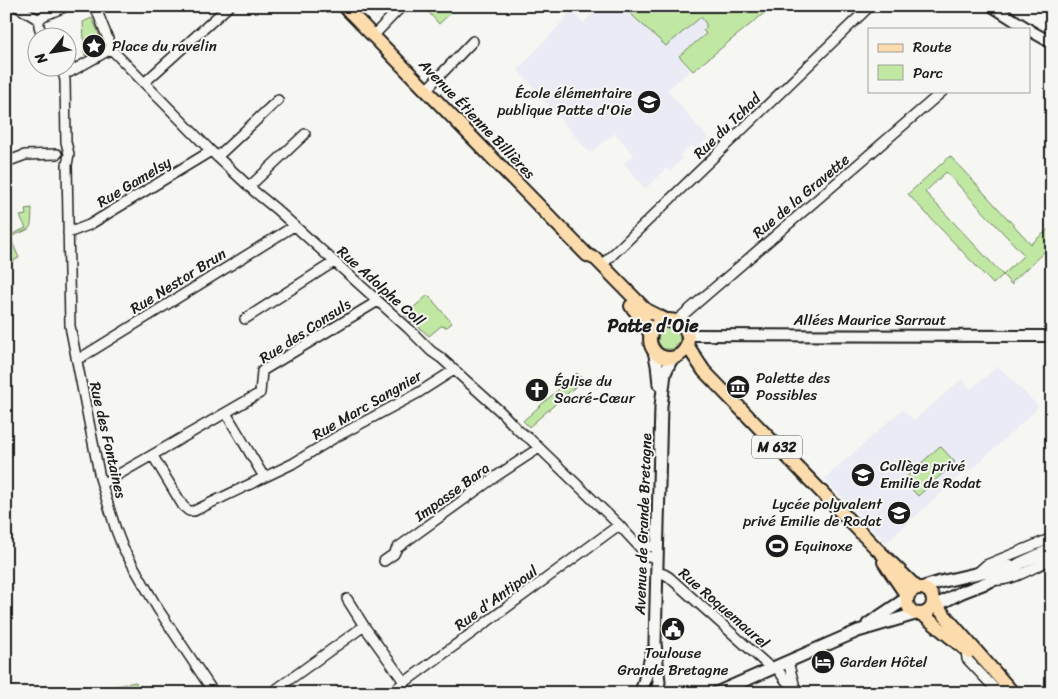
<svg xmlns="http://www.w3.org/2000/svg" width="1058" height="699" viewBox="0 0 1058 699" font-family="Sriracha,sans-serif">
  <rect width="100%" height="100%" fill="#f6f6f2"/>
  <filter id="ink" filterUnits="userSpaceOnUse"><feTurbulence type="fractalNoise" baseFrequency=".02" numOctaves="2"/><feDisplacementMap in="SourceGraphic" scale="10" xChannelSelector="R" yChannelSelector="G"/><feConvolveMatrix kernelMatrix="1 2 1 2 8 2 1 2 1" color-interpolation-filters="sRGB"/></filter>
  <g filter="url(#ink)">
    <path fill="#eaebf4" d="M600 6H622L666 46 701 17 706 24V34L679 56 690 71 667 90 708 138 696 149 692 145 679 155 682 159 670 171 666 168 645 189 624 163 634 155 615 133 590 153 518 70 572 11 583 23Z
      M998 366 1038 406 1034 412 971 470 968 468 886 543 824 479 902 410 914 420 961 380 962 379 971 389Z"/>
    <path fill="#c1e8a3" stroke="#6e8260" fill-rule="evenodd" d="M423 6H458L439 24Z
      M622 6H773L693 71 679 56 706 34 703 30 706 28V24L701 17 666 46Z
      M92 18 102 41C100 50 92 52 85 56L83 22Z
      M950 156 1031 244 1052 226V258L1047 252H1044L1012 282V285L1003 275 993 284 908 194ZM946 172 1024 255 1003 275 925 192Z
      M32 208C31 233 33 227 10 237L19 258 6 264V237L26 228 20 216 26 215 25 209Z
      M428 295 452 323 447 327 441 326 429 336 405 315Z
      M665 328C674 328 680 331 680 341L674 349H663L658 342 659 332Z
      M577 373 583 380 529 427 523 421Z
      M940 446 955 462 918 496 903 480Z
      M136 682 138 693H80Z"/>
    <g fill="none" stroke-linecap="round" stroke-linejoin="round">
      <g stroke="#1c1c1c" stroke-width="12">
        <path id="minor" d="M16 6 39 20
          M39 20 43 16 67 6
          M39 20V26L43 38
          M373 36 402 6
          M111 49 211 151 255 192 276 209 409 329 431 351 441 358 501 412 519 431 530 439 619 525 643 551 648 556 656 558
          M57 68 63 73 70 72 111 49 110 44 95 6
          M63 73 65 80 66 142 69 154 67 165 70 326 100 478 116 530 123 548 158 609 214 693
          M144 83 229 6
          M426 90 473 41
          M217 157 278 100
          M6 162 25 155 57 154
          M249 187 305 134
          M68 233 89 225 211 151
          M602 265 870 6
          M245 319 334 262
          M676 321 943 91
          M76 358 82 357 294 226
          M226 413 264 477
          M153 456 183 506 189 511H194L292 464 336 437 418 393 454 370
          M102 484 260 393 262 371 378 301
          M635 542 641 545 657 547
          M384 561 394 554 397 548 495 477 539 448
          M656 572 664 574 669 577 772 669
          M977 573 986 565 1052 538
          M996 580C1011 582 1038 565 1052 559
          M347 599 364 626
          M966 650 967 659 999 693
          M788 662 795 687
          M776 667 786 681 802 693
          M271 693 364 626 405 683
          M390 693 619 525"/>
      </g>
      <g stroke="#1c1c1c" stroke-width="14">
        <path id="tertiary" d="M992 6 1028 29
          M1029 30 1052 43
          M687 335 1052 336"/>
      </g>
      <g stroke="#1c1c1c" stroke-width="15">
        <path id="secondary" d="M654 351 657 365 659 384
          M921 588 940 582 1009 566
          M931 608 960 593 993 580 1021 563 1052 549
          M868 624 907 598
          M641 693 653 650
          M657 693 659 682 655 643 661 406 665 373 672 358
          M716 693 858 631 915 614"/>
      </g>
      <g stroke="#1c1c1c" stroke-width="16">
        <path id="primary" d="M344 6 587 255 596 259 646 310 666 320
          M631 306 644 321 650 334
          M650 339a19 19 0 1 1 38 0a19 19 0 1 1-38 0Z
          M687 345 704 371 875 547 917 588
          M884 562 907 596
          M907 601a13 13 0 1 1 26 0a13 13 0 1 1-26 0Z
          M933 602 1013 693
          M922 614 969 652"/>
      </g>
      <use href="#minor" stroke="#f6f6f2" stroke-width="9"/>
      <use href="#tertiary" stroke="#f6f6f2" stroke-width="10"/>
      <use href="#secondary" stroke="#f6f6f2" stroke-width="11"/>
      <use href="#primary" stroke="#fcdcac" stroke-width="12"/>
    </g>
  </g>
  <defs>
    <g id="sight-disc" transform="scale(1.25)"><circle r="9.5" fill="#1c1c1c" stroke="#f6f6f2"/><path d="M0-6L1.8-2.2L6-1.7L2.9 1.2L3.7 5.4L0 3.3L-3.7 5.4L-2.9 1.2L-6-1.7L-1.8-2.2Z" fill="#fff"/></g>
    <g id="school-disc" transform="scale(1.25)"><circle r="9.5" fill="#1c1c1c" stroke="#f6f6f2"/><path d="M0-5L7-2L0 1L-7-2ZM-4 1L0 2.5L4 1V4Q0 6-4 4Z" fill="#fff"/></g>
    <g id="museum-disc" transform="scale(1.25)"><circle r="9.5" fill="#1c1c1c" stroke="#f6f6f2"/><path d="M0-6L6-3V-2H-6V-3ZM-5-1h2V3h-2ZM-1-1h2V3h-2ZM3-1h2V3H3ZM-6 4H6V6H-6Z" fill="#fff"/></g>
    <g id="church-disc" transform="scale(1.25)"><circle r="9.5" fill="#1c1c1c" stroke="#f6f6f2"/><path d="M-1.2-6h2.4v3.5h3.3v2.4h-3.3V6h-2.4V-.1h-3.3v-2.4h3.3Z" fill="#fff"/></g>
    <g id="stadium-disc" transform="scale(1.25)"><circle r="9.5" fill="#1c1c1c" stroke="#f6f6f2"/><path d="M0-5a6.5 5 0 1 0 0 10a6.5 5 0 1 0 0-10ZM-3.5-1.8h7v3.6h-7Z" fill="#fff"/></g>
    <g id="civic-disc" transform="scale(1.25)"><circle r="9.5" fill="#1c1c1c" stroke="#f6f6f2"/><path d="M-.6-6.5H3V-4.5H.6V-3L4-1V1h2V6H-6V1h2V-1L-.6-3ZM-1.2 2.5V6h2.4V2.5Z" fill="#fff"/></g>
    <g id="hotel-disc" transform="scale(1.25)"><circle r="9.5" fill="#1c1c1c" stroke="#f6f6f2"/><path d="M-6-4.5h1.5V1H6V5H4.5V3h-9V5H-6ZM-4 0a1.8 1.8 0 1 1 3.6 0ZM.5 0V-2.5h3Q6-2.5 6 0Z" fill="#fff"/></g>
  </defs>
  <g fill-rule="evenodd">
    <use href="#sight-disc" x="94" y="46"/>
    <use href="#school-disc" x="649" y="102"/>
    <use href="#museum-disc" x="738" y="387"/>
    <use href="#church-disc" x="537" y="390"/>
    <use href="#school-disc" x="863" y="475"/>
    <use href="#school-disc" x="899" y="513"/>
    <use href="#stadium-disc" x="777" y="546"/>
    <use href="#civic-disc" x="673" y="629"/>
    <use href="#hotel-disc" x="823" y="662"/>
  </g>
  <g text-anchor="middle" stroke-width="4" stroke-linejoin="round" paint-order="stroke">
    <rect fill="#f6f6f2" stroke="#5d5d5c" stroke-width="1" x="752" y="435.5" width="50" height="23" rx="4"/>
    <g font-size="14" font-weight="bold" fill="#1c1c1c">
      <text x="777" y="452">M 632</text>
    </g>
    <g font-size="15" fill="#1c1c1c" stroke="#f6f6f2" text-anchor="start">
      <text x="112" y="51">Place du ravelin</text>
      <text x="632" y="98" text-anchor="end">École élémentaire<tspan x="632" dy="17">publique Patte d'Oie</tspan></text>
      <text x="756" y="383">Palette des<tspan x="756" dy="17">Possibles</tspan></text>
      <text x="554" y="386">Église du<tspan x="554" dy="17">Sacré-Cœur</tspan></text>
      <text x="880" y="471">Collège privé<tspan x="880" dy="17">Emilie de Rodat</tspan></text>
      <text x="882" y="509" text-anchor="end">Lycée polyvalent<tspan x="882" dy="17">privé Emilie de Rodat</tspan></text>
      <text x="794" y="551">Equinoxe</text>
      <text x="673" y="658" text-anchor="middle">Toulouse<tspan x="673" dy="17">Grande Bretagne</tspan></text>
      <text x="840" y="667">Garden Hôtel</text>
    </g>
    <g font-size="15" fill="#1c1c1c" stroke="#f6f6f2">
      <text transform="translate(477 119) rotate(46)" y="5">Avenue Étienne Billières</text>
      <text transform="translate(727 126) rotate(-44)" y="5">Rue du Tchad</text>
      <text transform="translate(134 182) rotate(-31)" y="5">Rue Gamelsy</text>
      <text transform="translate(801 196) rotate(-40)" y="5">Rue de la Gravette</text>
      <text transform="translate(178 281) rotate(-32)" y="5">Rue Nestor Brun</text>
      <text transform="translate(381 286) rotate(42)" y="5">Rue Adolphe Coll</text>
      <text x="870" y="325">Allées Maurice Sarraut</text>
      <text transform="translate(305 331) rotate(-33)" y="5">Rue des Consuls</text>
      <text transform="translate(367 405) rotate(-30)" y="5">Rue Marc Sangnier</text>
      <text transform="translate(108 440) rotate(77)" y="5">Rue des Fontaines</text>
      <text transform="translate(452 492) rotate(-36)" y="5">Impasse Bara</text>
      <text transform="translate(643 524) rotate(-88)" y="5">Avenue de Grande Bretagne</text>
      <text transform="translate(496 598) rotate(-36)" y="5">Rue d'Antipoul</text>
      <text transform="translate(724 608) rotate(41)" y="5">Rue Roquemaurel</text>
    </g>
    <g font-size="18" font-weight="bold" fill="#1c1c1c" stroke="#f6f6f2">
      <text x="653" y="332">Patte d'Oie</text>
    </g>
  </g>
  <rect width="1058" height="699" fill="none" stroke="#f6f6f2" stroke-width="25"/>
  <rect x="12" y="12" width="1033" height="674" fill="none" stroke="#1c1c1c" stroke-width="2" filter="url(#ink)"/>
  <rect x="868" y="28" width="162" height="65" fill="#f6f6f2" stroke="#9f9f9c"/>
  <rect x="878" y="44" width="25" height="8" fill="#fcdcac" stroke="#9f9f9c"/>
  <text x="913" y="52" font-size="15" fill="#1c1c1c">Route</text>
  <rect x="878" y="65" width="25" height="15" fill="#c1e8a3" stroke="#9f9f9c"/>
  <text x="913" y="78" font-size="15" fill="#1c1c1c">Parc</text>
  <g transform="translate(52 52) rotate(240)"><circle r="24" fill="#f6f6f2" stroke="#9f9f9c"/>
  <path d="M0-4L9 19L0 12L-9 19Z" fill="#1c1c1c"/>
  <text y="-8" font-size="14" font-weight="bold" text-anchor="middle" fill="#1c1c1c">N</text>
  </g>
</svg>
